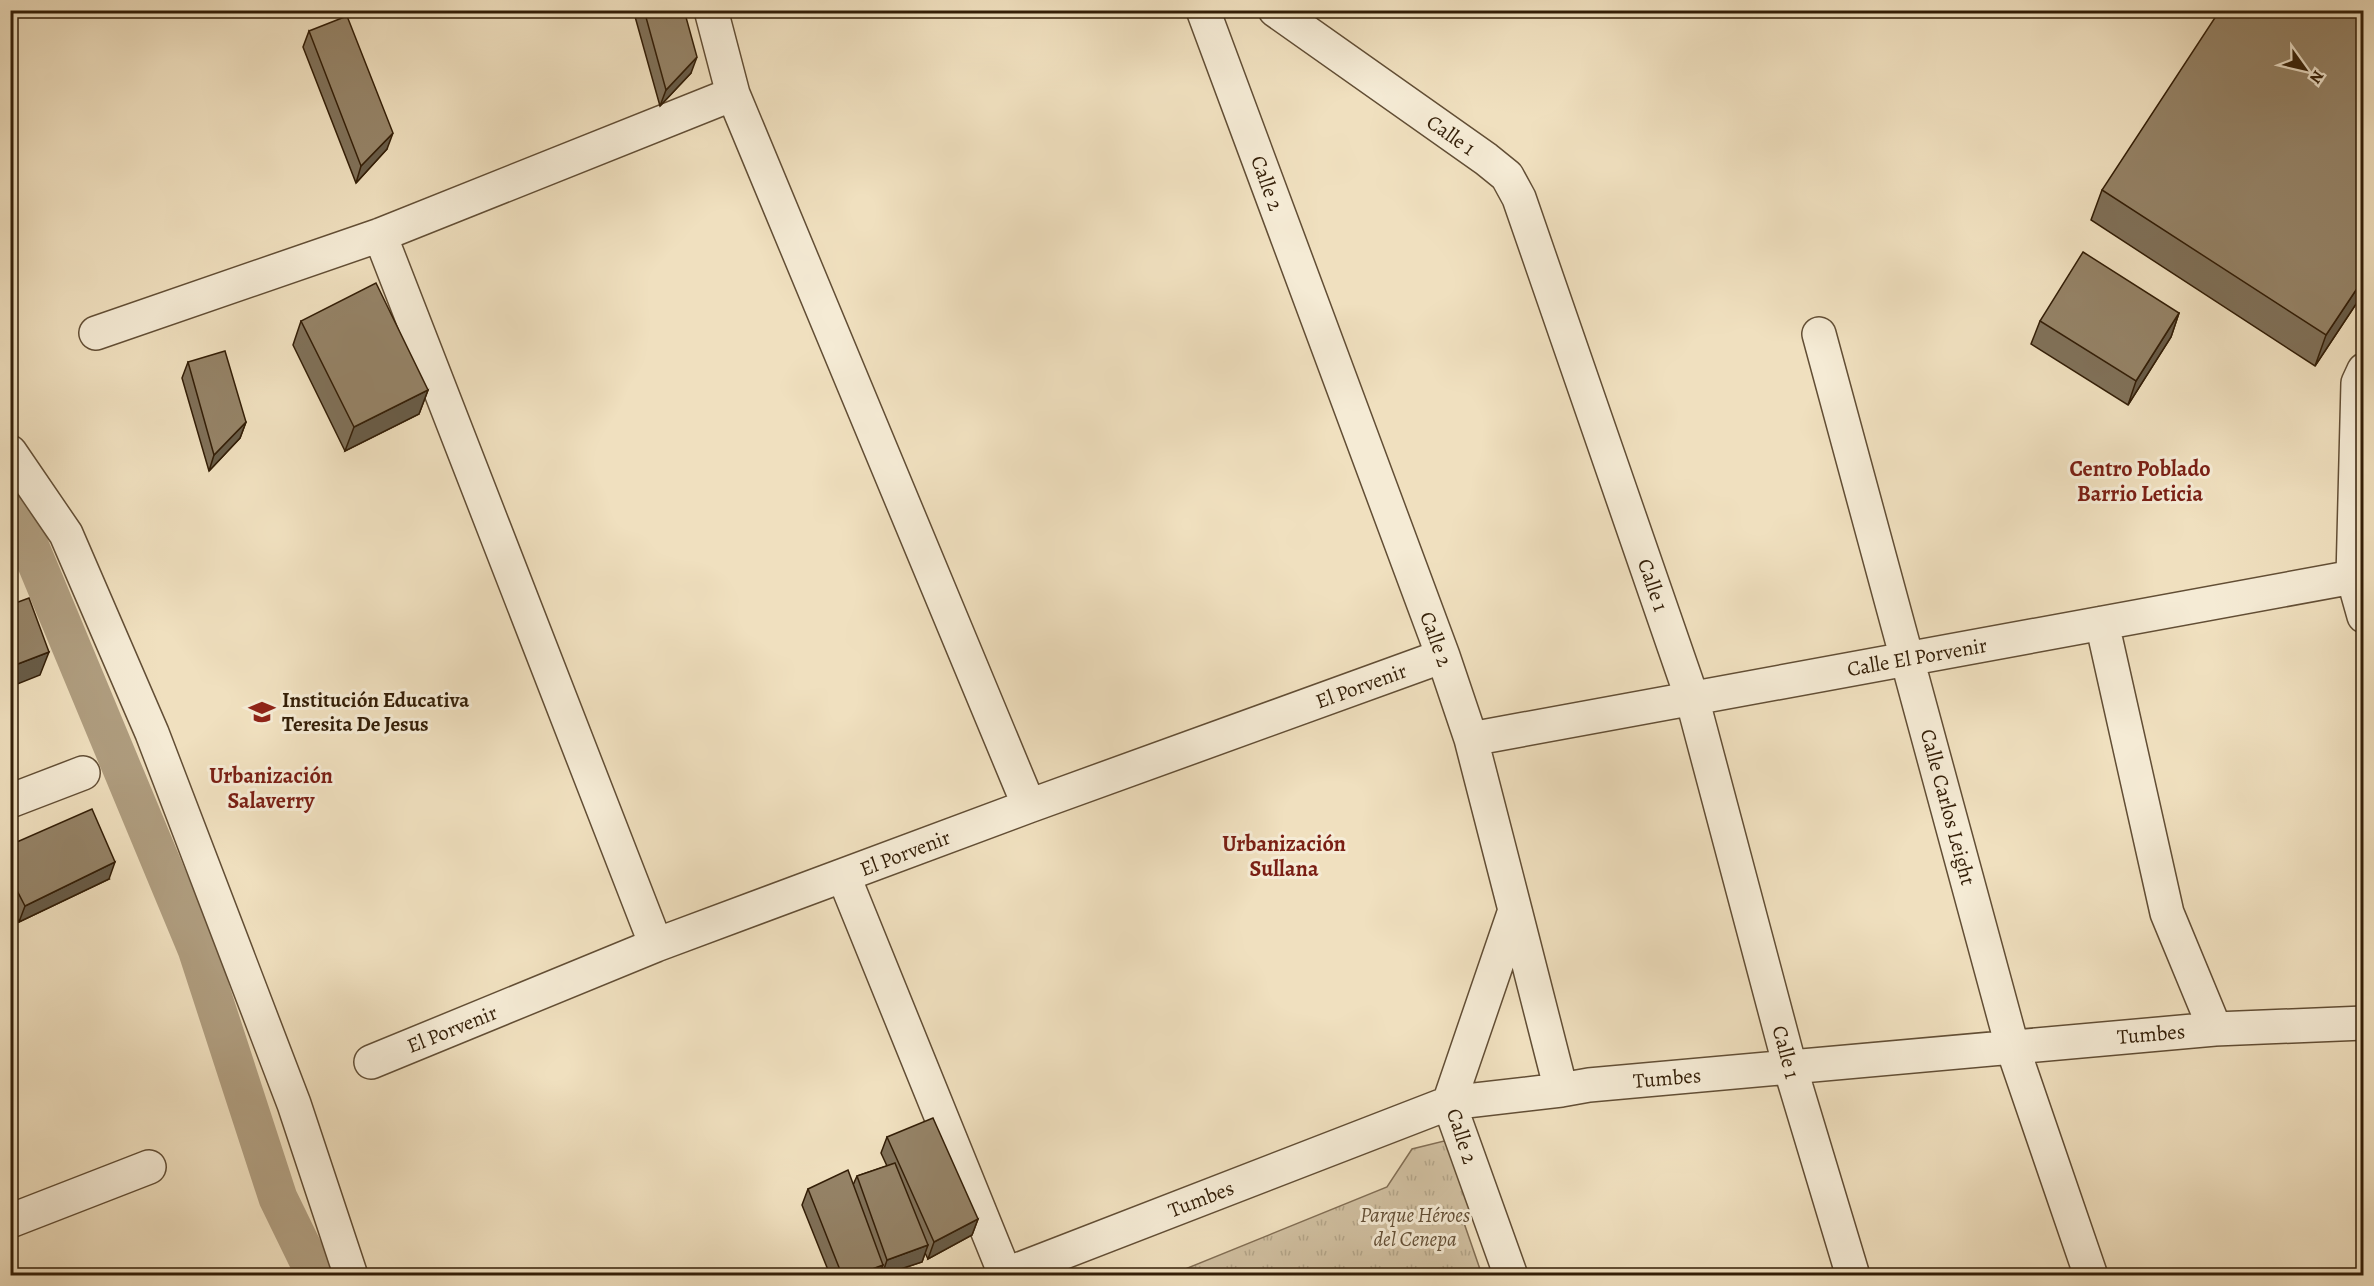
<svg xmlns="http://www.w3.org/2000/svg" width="2374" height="1286" viewBox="0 0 2374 1286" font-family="Alegreya,serif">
  <defs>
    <pattern id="park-tufts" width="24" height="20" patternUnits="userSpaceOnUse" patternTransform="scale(1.5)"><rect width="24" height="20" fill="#d0bfa0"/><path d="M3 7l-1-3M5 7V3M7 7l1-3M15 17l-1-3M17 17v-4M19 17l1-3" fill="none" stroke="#b3a488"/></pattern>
  </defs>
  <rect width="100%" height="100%" fill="#f0e0bf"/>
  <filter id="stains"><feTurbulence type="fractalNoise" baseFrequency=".00333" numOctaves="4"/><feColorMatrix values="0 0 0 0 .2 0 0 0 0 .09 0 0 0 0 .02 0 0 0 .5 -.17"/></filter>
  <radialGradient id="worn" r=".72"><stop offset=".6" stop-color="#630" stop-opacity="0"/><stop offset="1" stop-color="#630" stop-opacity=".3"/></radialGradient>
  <path fill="url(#park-tufts)" stroke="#826e54" stroke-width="1.5" d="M1444 1141 1457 1154 1477 1198 1463 1220 1482 1275 1168 1276 1387 1187 1412 1149Z"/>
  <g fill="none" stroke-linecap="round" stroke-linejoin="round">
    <path stroke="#b09e80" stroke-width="39" d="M10 509 17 516 197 949 278 1198 316 1276"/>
    <g stroke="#624e35" stroke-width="36">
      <path id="minor" d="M711 10 733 94 1029 806
        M1203 10 1443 656 1471 739 1515 910 1449 1103 1511 1276
        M1275 10 1486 159 1507 176 1519 198 1692 698 1790 1067 1853 1276
        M380 235 656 945
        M96 333 380 235 733 94
        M1819 334 2012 1046 2091 1276
        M2364 370 2358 383 2353 577 2364 616
        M10 452 66 534 152 733 294 1104 351 1276
        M2102 623 2167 913 2215 1029
        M1471 739 2364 575
        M10 801 83 773
        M844 877 1005 1274
        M1515 910 1561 1090
        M371 1062 656 945 1029 806 1443 656
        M10 1221 149 1167
        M1002 1276 1449 1103 1561 1090 1589 1085 2215 1029 2364 1023"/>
    </g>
    <use href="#minor" stroke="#f5ebd5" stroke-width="33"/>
  </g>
  <path fill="#807159" stroke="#331e07" stroke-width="1.5" d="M635 10H684L691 73 660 106 634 13Z
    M2364 10V292L2315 366 2091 220 2102 190Z
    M309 31 387 149 356 183 303 47Z
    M2179 313 2171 337 2128 405 2031 344 2040 321Z
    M301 321 428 390 419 414 345 451 293 345Z
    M188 362 246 422 240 438 209 471 182 378Z
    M10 845 109 879 19 922 16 916 13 923 10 925Z
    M887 1137 978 1219 972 1235 928 1259 925 1253 922 1262 883 1275H881L880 1272 879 1275H830L802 1205 808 1189 853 1185 857 1176 887 1166 881 1153Z"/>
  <path fill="#685c48" stroke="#331e07" stroke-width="1.5" d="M697 57 691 73 660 106 666 90Z
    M393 133 387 149 356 183 361 166Z
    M2364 278V292L2315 366 2326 335Z
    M2179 313 2171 337 2128 405 2136 381Z
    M428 390 419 414 345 451 354 427Z
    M246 422 240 438 209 471 214 455Z
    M49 652 40 675 10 687V667Z
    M115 862 109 879 19 922 25 906Z
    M16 915 13 923 10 925V918Z
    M978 1219 972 1235 928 1259 934 1242Z
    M928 1245 922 1262 882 1275 887 1260Z
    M883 1265 879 1275H856Z"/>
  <path fill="#958367" stroke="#331e07" stroke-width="1.5" d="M644 10H684L697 57 666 90Z
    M2220 10H2364V278L2326 335 2102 190Z
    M347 16 393 133 361 166 309 31Z
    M2083 252 2179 313 2136 381 2040 321Z
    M376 283 428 390 354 427 301 321Z
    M225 351 246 422 214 455 188 362Z
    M29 598 49 652 10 667V605Z
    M92 809 115 862 25 906 10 877V845Z
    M10 901 16 915 10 918Z
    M933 1118 978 1219 934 1242 887 1137Z
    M895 1163 928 1245 887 1260 857 1176Z
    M848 1170 883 1265 856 1275H842L808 1189Z"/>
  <defs>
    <g id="school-bare" transform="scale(2.07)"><path d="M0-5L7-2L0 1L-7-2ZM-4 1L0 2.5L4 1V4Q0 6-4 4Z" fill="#8f2418" stroke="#f5ebd5" stroke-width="2.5" paint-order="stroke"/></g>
  </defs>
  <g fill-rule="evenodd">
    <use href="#school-bare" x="262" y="712"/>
  </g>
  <g text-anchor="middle" stroke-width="6" stroke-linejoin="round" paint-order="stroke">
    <g font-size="21" fill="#331e07" stroke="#f5ebd5">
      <text transform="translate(1451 135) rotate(35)" y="7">Calle 1</text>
      <text transform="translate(1267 183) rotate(70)" y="7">Calle 2</text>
      <text transform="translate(1653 585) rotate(71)" y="7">Calle 1</text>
      <text transform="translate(1436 639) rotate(70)" y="7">Calle 2</text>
      <text transform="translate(1917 657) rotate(-10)" y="7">Calle El Porvenir</text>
      <text transform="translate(1361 686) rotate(-20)" y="7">El Porvenir</text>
      <text transform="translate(1948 807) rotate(75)" y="7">Calle Carlos Leight</text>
      <text transform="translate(905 853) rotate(-21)" y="7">El Porvenir</text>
      <text transform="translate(452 1029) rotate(-22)" y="7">El Porvenir</text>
      <text transform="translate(2151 1034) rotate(-5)" y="7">Tumbes</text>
      <text transform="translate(1786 1052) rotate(75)" y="7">Calle 1</text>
      <text transform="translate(1667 1078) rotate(-5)" y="7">Tumbes</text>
      <text transform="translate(1462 1136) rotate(72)" y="7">Calle 2</text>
      <text transform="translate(1201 1199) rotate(-21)" y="7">Tumbes</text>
    </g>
    <g font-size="21" font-weight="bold" fill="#331e07" stroke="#f5ebd5" text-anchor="start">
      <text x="282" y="707">Institución Educativa<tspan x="282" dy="24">Teresita De Jesus</tspan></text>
    </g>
    <g font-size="21" font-style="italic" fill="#624e35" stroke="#f5ebd5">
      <text x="1415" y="1222">Parque Héroes<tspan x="1415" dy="24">del Cenepa</tspan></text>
    </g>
    <g font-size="22" font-weight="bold" fill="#7a1f14" stroke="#f5ebd5">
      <text x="2140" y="476">Centro Poblado<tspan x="2140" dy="25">Barrio Leticia</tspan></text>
      <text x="271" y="783">Urbanización<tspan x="271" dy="25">Salaverry</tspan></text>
      <text x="1284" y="851">Urbanización<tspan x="1284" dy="25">Sullana</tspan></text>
    </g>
  </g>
  <rect width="2374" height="1286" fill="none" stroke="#f0e0bf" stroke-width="36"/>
  <rect x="12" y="12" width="2350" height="1262" fill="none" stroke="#331e07" stroke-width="3"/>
  <rect x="18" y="18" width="2338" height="1250" fill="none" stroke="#331e07" stroke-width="1.5"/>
  <g transform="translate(2305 69) rotate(124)" stroke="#f5ebd5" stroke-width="4.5" paint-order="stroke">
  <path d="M0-4.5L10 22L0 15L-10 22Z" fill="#331e07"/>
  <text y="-9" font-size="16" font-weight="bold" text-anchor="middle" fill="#331e07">N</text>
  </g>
  <rect width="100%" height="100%" filter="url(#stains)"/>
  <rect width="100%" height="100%" fill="url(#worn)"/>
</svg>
